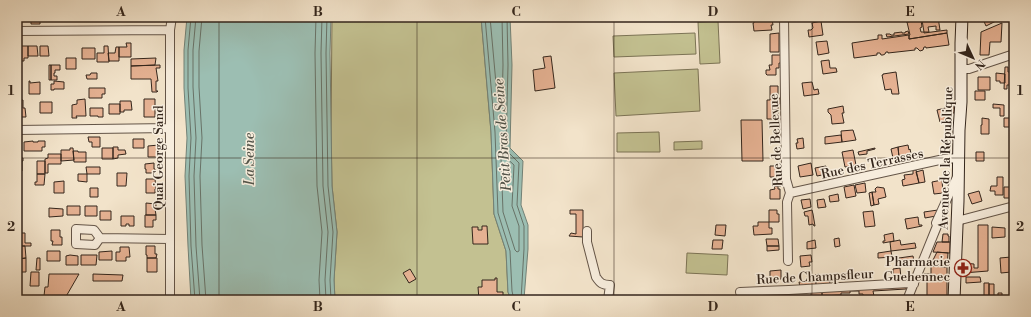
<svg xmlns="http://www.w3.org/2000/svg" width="1031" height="317" viewBox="0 0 1031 317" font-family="'Libre Bodoni',serif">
  <rect width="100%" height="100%" fill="#f2e3ca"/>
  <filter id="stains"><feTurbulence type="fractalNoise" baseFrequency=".005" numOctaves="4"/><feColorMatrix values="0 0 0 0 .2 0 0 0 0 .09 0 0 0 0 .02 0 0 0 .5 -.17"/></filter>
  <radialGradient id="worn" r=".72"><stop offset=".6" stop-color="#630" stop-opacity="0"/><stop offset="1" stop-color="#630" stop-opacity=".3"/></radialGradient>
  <path fill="#c3c191" stroke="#7c7456" d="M332 17H481L491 132 494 214 506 251 508 292 511 300H335L334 280 337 232 332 186 331 131Z
    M718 21 720 63 700 64 698 22Z
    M695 33 696 54 614 57 613 36Z
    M698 69 700 111 616 116 614 73Z
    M659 132 660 152H617V133Z
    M702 141V149L674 150V142Z
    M687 253 728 255 727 275 686 273Z"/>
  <path fill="#9cbeb2" stroke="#728176" d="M187 17H331L330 53 332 186 337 232 334 280 335 300H191L188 246 185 176 187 138 184 88V50Z
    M481 17H510L512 65 510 148 523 161 521 205 528 225V249L524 299 526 300H511L508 292 506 251 494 214 491 132Z"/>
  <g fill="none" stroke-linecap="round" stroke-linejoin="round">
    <path stroke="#687267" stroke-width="1" d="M191 17 188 50V88L191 138 189 176 191 246 195 300
      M196 17 193 50V87L196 138 194 176 196 246 200 300
      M202 17 199 51V87L202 138 200 176 202 245 206 300
      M316 17 315 53 317 186 322 232 319 280 320 300
      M322 17 321 53 323 186 328 232 325 280 326 300
      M327 17 326 53 328 186 333 232 330 280 331 300
      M485 17 495 132 498 213 510 251 512 291 514 300
      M490 17 498 106 500 108 502 106 503 65 502 17
      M507 17 508 65 506 148 507 151 519 163 517 205 524 226V249L521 300
      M503 155 514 165 512 206 519 226V251L517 252 515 250 503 212 501 157Z"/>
  </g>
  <path fill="#e5b192" stroke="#34261c" d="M31 17H35V19H40V24H31Z
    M752 17H769V19H772L773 25H771L772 30 754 31 753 23H754V19L752 18Z
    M904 17H921V20L906 22 905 18Z
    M938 17 940 30H936V26L928 27 929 32H924L922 20Z
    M982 17H992L993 19 995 18 996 21 986 26Z
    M921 20 922 27 920 28 921 32H924V33L947 30V33L909 39V35H910L907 22Z
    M821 21 823 35 809 37 808 30H811L813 28 812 23Z
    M1002 23 1001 42H990L989 55H980L981 32Z
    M908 31 909 34 887 37 886 34H890L891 35H894V33L902 32V33H905V32Z
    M779 33V52H770V34Z
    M947 33 949 45 926 48V47H924L923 50 920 51 917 48H915V50L888 53V52H886L885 54 883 55H881L880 53H877V55L854 58 852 43 878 39V35H882V39L909 35V39Z
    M827 41 829 53 818 55 816 42Z
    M126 43H131V57H119V47H127Z
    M20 46H28V58H24V61H20Z
    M28 46H37L38 56H28Z
    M40 46H48L49 56H40Z
    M104 46H108L109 62H97V53H104Z
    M116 47H119V61H109L108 53H115Z
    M82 48H95V59H82Z
    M772 55H781V63H779V68H776V75H767L766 74V70H770L769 65H772Z
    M551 56 555 88 535 91 533 70 545 68 543 57Z
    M66 58H76V69H66Z
    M156 58 155 65 131 66V59Z
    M829 60 830 68H836L837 72 823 74 821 61Z
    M49 65H51V80H49Z
    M51 65H60V70H55V73H54V76H57V80H51Z
    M160 65V68H156L158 81H156V91H158L157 92H152L151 79H131V66Z
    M1005 67H1008V72H1010V85H1007V89H1004Z
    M896 72 899 94H892L891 89 885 90 882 75H883V74Z
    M91 73H97V79H87L86 75H90Z
    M996 73 1005 74V83H1000V81H996Z
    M978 77H990V90H978Z
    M29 81H30V83L40 82V94H29Z
    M54 81 64 82V89H54V90H51V84H54Z
    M812 82 814 90 818 89 819 94 804 96 802 83Z
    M770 86H778V98H780V104H778V119H767V100H770Z
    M89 88H105V94H102V98H89Z
    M975 91H985V100H975Z
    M85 99 86 116H76L77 118H72V105L77 104V100Z
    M144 99H155V117H144Z
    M18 100H23V108H25L26 117H18Z
    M120 101H131L132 110H124V112H120Z
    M40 102H52V113H40Z
    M109 104H120V114H109Z
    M993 104 1004 105V116H1000V108H993Z
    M843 106 844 113H842L844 123 832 124 831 115 828 112V109Z
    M954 106V113L945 115 946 121 940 122 937 110Z
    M90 108H103V117H98V116H90Z
    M982 118 989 119V134H981V125H982Z
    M1004 118H1010V127H1004Z
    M741 120H762L763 161H742Z
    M853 130 856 140 842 142 841 131Z
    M841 135 842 142 825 144V137Z
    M88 137H100V147H92V142H89Z
    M803 138 804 148 797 149 796 143H798L797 139Z
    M133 139H144V148H133Z
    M17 141H20V158H23V161H17Z
    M33 141V142H38V141H45V147H42V151H24V142Z
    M159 145V152H158V157H148V146Z
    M908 145 909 150 910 149 912 158 905 159 904 156 899 157 898 147Z
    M113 147H118V150H125L126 154 118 155V158L113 159Z
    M898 147 899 157 893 158 891 149Z
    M70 148H73L74 160 61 161V150H70Z
    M102 148H113V159H102Z
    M875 148V149L867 151V154L859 155 858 152Z
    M853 150 856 165 845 167 842 152Z
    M73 151H78V152H86V162H74Z
    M976 152H984V161H976Z
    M48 154H61V164H48V173H45V159L48 158Z
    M17 161H22V171H17Z
    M37 161H45V174H37Z
    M154 163V169H155V173H146V169H145V164Z
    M811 163 813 175 800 177 798 166Z
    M770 166H777V172H780V178H782V186H774V177H770Z
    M826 166 827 174 817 176 815 168Z
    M86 167H100V174H87Z
    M913 170H916L919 183 903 186 902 180 905 179 904 175 913 174Z
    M923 170 925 182 919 183 916 172Z
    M117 173H127L126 186H117Z
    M37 174H45L44 185H35V182H37Z
    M78 174H87V182L78 181Z
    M997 177H1003V195H995V191H990L991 186H997Z
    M146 179H155L156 189H155V193H146Z
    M942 180 943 193 934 194 932 182Z
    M64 181V193H54V182Z
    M865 183 866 192 857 193 855 185Z
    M854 185 856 196 846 198 844 187Z
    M774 186H778V189H780V199H770V190L775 189Z
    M877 187 884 188 886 197 878 199 879 204 874 205 872 192H876L875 189Z
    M1004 187H1010V198H1004Z
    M90 188H98V197H90Z
    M979 191 982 201 972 204 968 194Z
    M872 192 874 205 871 206 869 193Z
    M838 194 839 201 830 202 829 196Z
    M810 199 811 207 803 209 801 200Z
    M824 199 826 207 818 208 817 200Z
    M146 203 156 204V209H155L156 215H146Z
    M67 206H80V215H67Z
    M85 206H97V216H85Z
    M49 208 63 209V216L49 217Z
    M570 210H583V237L569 236 571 233 576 234V214H570Z
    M769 210H777V214H779V222H769Z
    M812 210 813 214 815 226H814L813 224 809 225 808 216H805L804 212Z
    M938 210 936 216 925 218 924 212Z
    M100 211H111V220H100Z
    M873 211 875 226 865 227 863 212Z
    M145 215H156V220H153V227H145Z
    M121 216H134V226H129V224H126V226H121Z
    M918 217 919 225H922V226L907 229 905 219Z
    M758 222H769V228H772V234L754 235 753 226H758Z
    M716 225H726L725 236 715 235Z
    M978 225H988V271L963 273V263L974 264V268H978Z
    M482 226H487L488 244H473L472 227H478V230H482Z
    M992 227 1005 228V237L992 238Z
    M51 230H60V237H62V245H52L53 241H51Z
    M17 233H25V243H31V246H17Z
    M893 233 894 241 883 243V241H885L884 235Z
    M943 234H948V236H949V242H942Z
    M839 238 840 246 835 247 834 239Z
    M766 239H778L779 246H767Z
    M713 240H723L722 249H712Z
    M815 240 816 248 807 249V242Z
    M900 240 901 245 915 243 916 248 891 251 890 242Z
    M937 242H950V253L933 252Z
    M17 246H25L26 258 17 259V253H20V251H17Z
    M146 246H155V254H157L156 258H147V255H146Z
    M767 246H779V250L767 251Z
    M120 247H129L130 257H126V261H116V252H120Z
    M47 251H60V261H47Z
    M112 251V260H99V252Z
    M891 251 892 257 878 258V253Z
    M937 252 948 253 947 267 933 266V260Z
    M70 255 78 256V265H66V256Z
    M81 255H97L96 265H81Z
    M811 255 812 262H809L810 266 801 267 800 256Z
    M913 256 914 261 899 262V258Z
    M1011 257V272L1001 273 1000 258Z
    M26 258V272H17L18 259Z
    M37 258H40V270H36Z
    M147 258H157V272H147Z
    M931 266 947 267V278L923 277 924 274H931Z
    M900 268 901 278H893V269Z
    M410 269 416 279 409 283 403 273Z
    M781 270V279L772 280V279H770V271Z
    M31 272H39V286H30Z
    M49 274H79L64 300H47V296H44L45 287H48Z
    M93 274 123 275 122 281H93Z
    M819 274 820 280 828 279 827 276H829L830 284 816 286 815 275Z
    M927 277 947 278V300H927Z
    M966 277H980L981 282 966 283Z
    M495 278H497V292H503V297H497L498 300H479L478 287H482V280H495Z
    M816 280V286L800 287 799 282Z
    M984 283H989V300H982V298H984Z
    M908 284 906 289 873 291 874 296H863V294H859V291H850V293H841V295L822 296V290Z
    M989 284H994V299L998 298V293H1002V300H989Z
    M822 290V296L811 297V291Z"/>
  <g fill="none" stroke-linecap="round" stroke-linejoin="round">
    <g stroke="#645548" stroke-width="10">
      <path id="street" d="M784 17 786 179 790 193 787 202 788 261
        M17 31 170 30
        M961 69H969L1014 54
        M17 130 170 128
        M790 193 944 159 959 158
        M957 221 1014 206
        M76 229 94 230 100 238 95 245 76 244Z
        M587 231V242L596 277C600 283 602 285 610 285L608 300
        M100 238 170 239
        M740 292 789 290 909 283 914 284
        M170 300V30L172 17
        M907 300 937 226 936 223 957 177"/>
    </g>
    <g stroke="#34261c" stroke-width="13">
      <path id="secondary" d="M954 300 958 201 959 130 961 102V43L962 17"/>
    </g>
    <use href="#street" stroke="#f7eddd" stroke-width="8"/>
    <use href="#secondary" stroke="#f7eddd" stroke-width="11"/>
  </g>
  <path fill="none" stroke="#34261c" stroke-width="1" stroke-opacity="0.55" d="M219 17V300M417 17V300M614 17V300M812 17V300M17 158H1014"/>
  <defs>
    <g id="pharmacy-ring" transform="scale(0.9)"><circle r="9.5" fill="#f7eddd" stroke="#8f2418" stroke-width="1.5"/><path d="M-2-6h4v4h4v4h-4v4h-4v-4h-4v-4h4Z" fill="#8f2418"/></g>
  </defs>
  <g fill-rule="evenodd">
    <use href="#pharmacy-ring" x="963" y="268"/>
  </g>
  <g text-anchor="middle" stroke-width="3" stroke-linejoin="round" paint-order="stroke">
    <g font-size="13" fill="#34261c" stroke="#f7eddd">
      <text transform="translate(775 140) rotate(-93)" y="5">Rue de Bellevue</text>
      <text transform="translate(158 158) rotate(-90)" y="5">Quai George Sand</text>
      <text transform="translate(945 158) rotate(-88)" y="5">Avenue de la République</text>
      <text transform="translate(872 163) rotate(-12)" y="5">Rue des Terrasses</text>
      <text transform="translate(815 276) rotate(-3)" y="5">Rue de Champsfleur</text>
    </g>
    <g font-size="13" fill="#34261c" stroke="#f7eddd" text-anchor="end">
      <text x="950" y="266">Pharmacie<tspan x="950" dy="15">Guehennec</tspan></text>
    </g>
    <g font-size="14" font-style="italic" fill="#535449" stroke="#f7eddd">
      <text transform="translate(502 135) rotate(-94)" y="5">Petit Bras de Seine</text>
      <text transform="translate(249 159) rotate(-90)" y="5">La Seine</text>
    </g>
  </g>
  <rect width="1031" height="317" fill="none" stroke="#f2e3ca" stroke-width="44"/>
  <g transform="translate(973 58) rotate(134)" stroke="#f7eddd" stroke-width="3" paint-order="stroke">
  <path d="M0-3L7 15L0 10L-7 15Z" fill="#34261c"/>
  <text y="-6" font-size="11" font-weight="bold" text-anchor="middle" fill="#34261c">N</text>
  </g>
  <rect x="22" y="22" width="987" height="273" fill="none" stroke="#34261c" stroke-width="1.5"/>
  <g font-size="13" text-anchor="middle" font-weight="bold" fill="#34261c">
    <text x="121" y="16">A</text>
    <text x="318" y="16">B</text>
    <text x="516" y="16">C</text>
    <text x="713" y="16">D</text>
    <text x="910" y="16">E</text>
    <text x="11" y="95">1</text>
    <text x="1020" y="95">1</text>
    <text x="11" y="231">2</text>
    <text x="1020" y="231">2</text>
    <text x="121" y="311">A</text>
    <text x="318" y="311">B</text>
    <text x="516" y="311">C</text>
    <text x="713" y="311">D</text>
    <text x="910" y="311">E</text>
  </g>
  <rect width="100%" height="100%" filter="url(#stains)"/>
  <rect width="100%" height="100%" fill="url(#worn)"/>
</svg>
